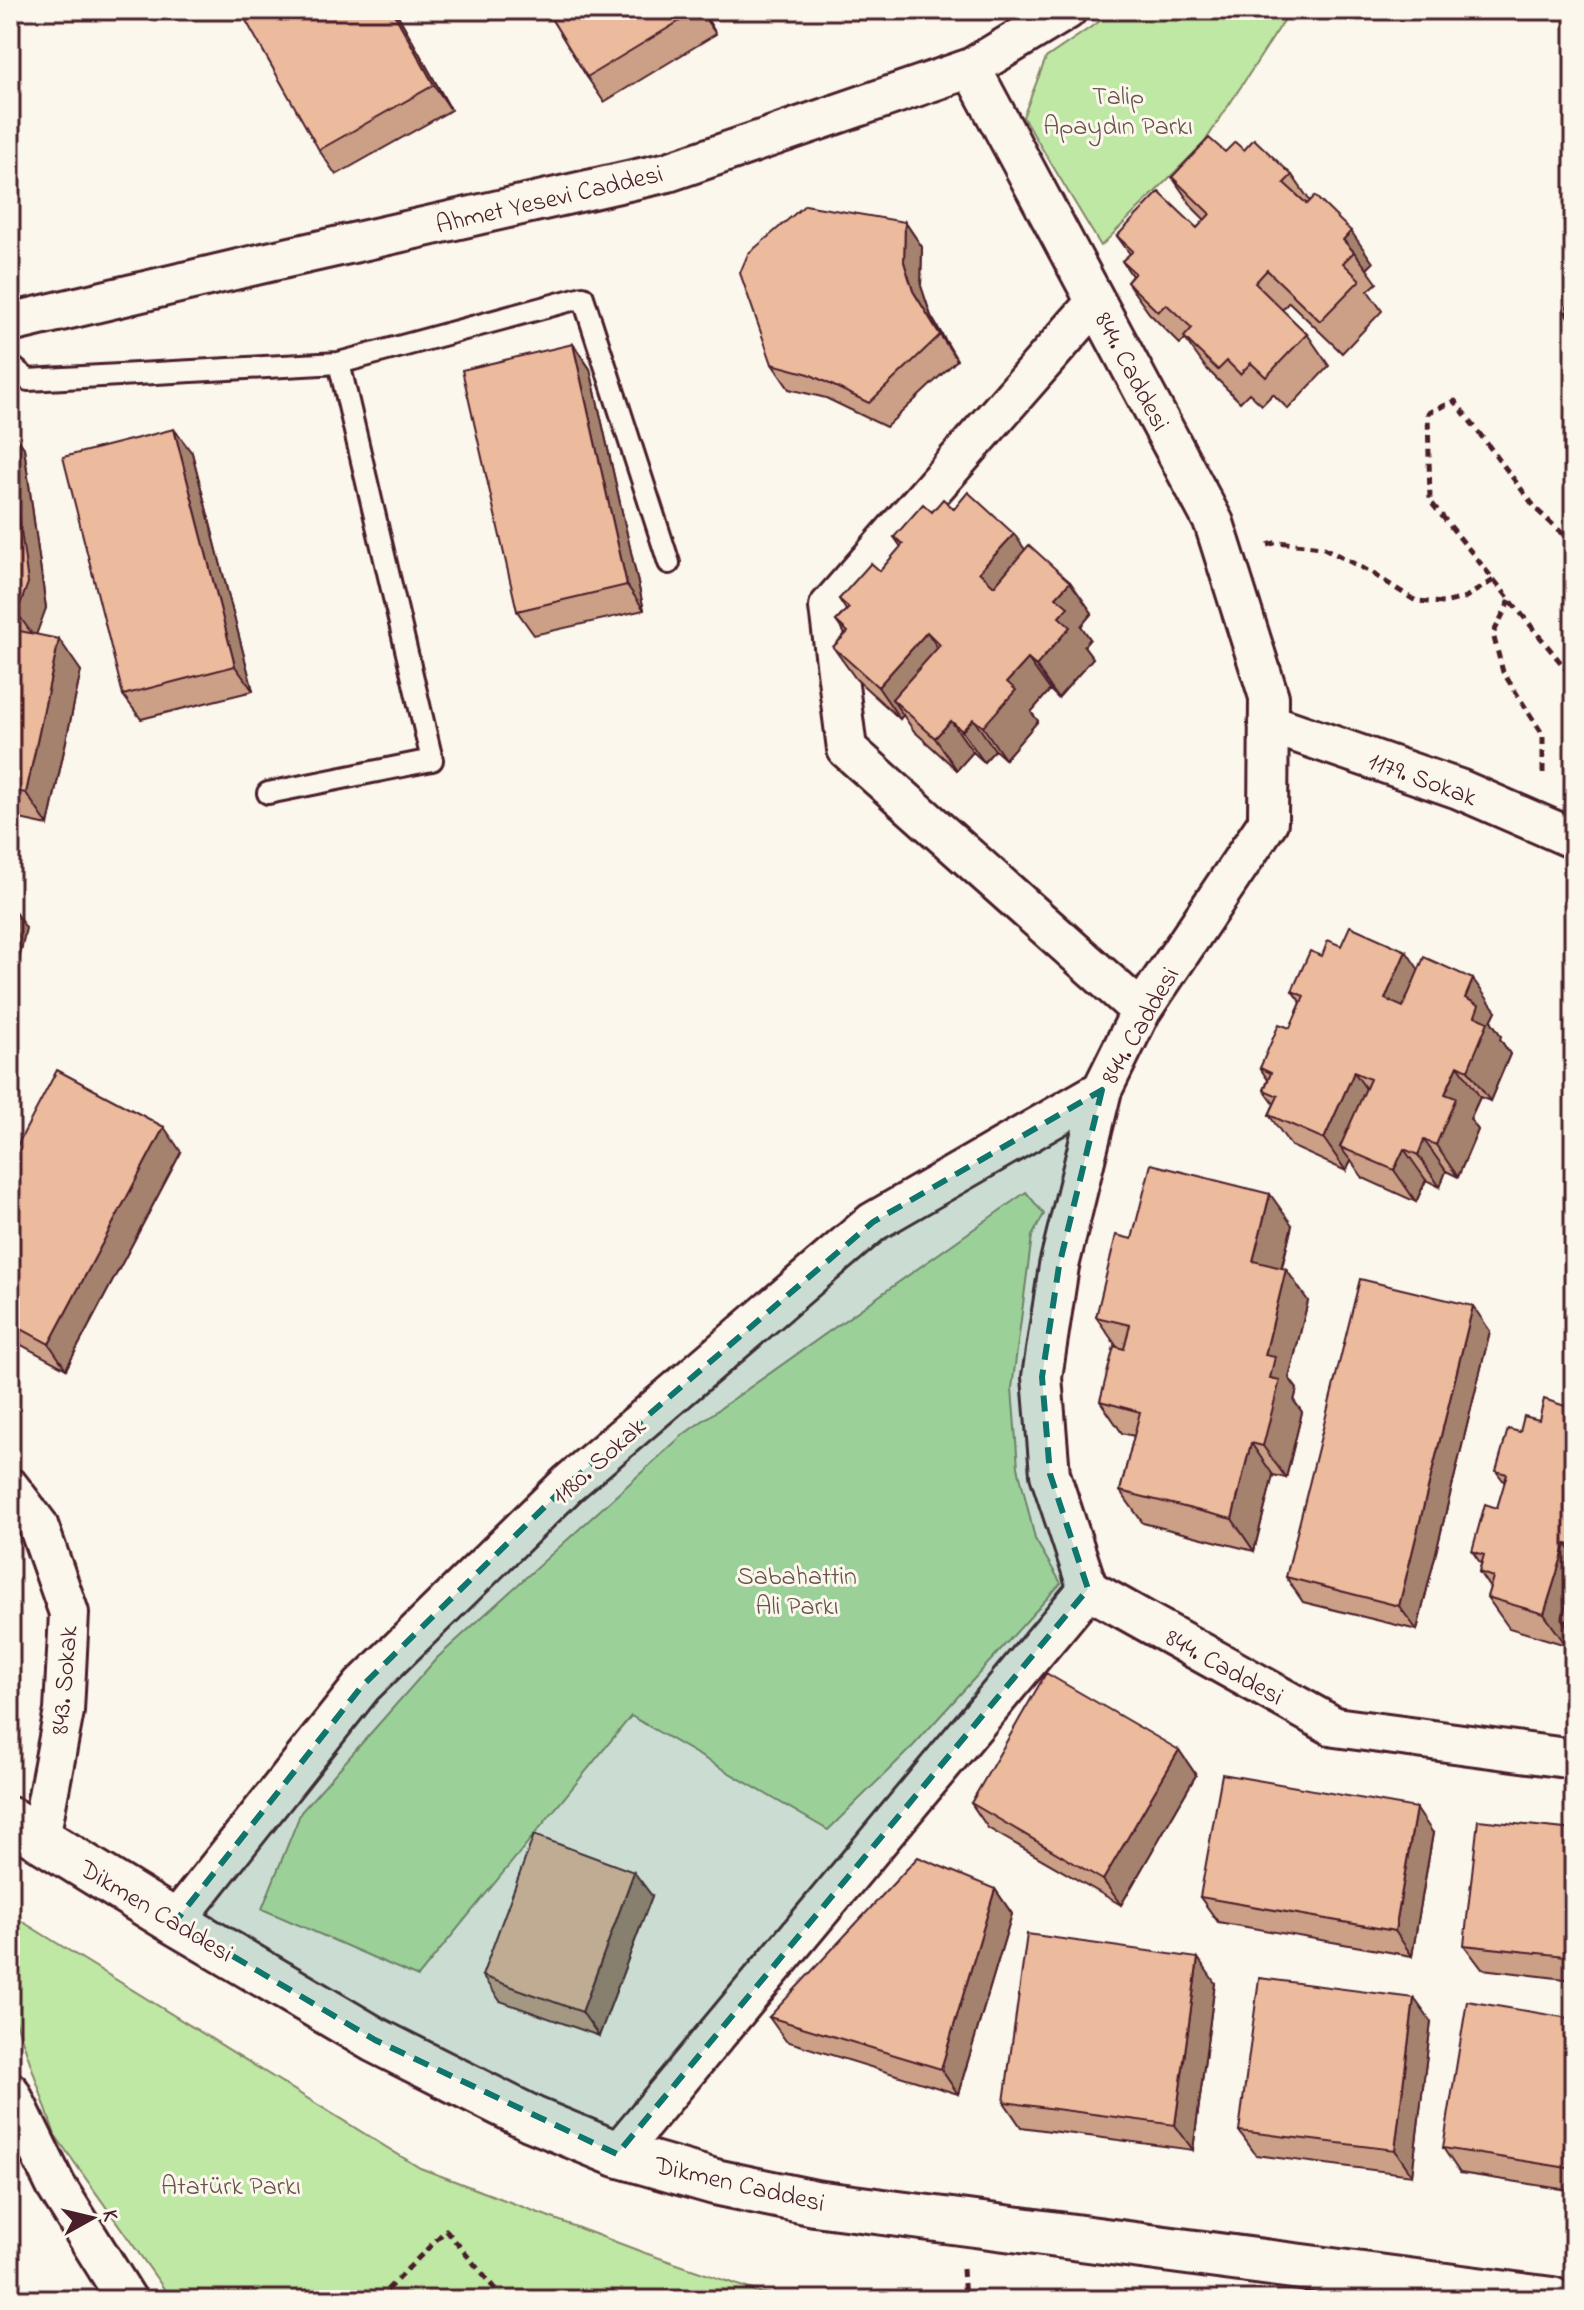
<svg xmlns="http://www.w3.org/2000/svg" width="1584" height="2310" viewBox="0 0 1584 2310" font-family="'Indie Flower',sans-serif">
  <rect width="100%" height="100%" fill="#fbf7ec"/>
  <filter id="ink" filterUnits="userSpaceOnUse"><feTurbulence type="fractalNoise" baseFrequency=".0125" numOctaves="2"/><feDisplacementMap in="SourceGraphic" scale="16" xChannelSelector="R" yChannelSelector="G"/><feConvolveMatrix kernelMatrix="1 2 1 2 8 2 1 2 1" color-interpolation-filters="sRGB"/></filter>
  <g filter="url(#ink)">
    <path fill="#bfe8a4" stroke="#848468" stroke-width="2" d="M1116 10H1291L1204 143 1101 246 1023 117 1046 58Z
      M1026 1192 1044 1214 1032 1236 1012 1388 1018 1467 1035 1539 1061 1583 913 1746 828 1830 631 1716 418 1977 262 1909 301 1812 437 1658 684 1434Z
      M10 1914 420 2168 645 2253 761 2293 837 2300H172L55 2135 10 2004Z"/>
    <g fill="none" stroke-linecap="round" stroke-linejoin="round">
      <g stroke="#4a1f2b" stroke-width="26">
        <path id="service" d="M10 365 28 380 339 363 583 297 669 563
          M268 793 432 760 339 363"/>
      </g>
      <g stroke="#4a1f2b" stroke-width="44">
        <path id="minor" d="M971 68 1214 523 1269 697 1268 822 1141 1011 1102 1090 1059 1266 1042 1377 1050 1474 1088 1589 1335 1727 1574 1759
          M1096 302 829 607 847 749 1141 1011
          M10 323 264 263 668 172 971 68 1067 10
          M1268 723 1459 789 1574 839
          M10 1488 38 1525 69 1613 64 1711 40 1838
          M175 1922 362 1686 568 1484 873 1222 1102 1090
          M10 2092 56 2186 127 2300
          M617 2154 1088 1589"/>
      </g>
      <g stroke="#4a1f2b" stroke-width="50">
        <path id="primary" d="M10 1820 175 1922 375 2040 532 2119 617 2154 715 2182 815 2203 1552 2300"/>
      </g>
      <path stroke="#4a1f2b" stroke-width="5" stroke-dasharray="8 6" stroke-linecap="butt" d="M1574 307H1564L1574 325
        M1574 544 1537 510 1455 401 1428 413 1430 501 1574 679
        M1268 545 1278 542 1322 547 1372 573 1416 601 1444 603 1464 598 1494 580
        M1510 600 1493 634 1503 672 1543 735V778
        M963 2269 965 2300
        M377 2300 446 2230 504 2300"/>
      <use href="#service" stroke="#fbf7ec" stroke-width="20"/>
      <use href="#minor" stroke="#fbf7ec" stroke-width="38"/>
      <use href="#primary" stroke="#fbf7ec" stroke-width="44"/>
    </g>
    <path fill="#cba087" stroke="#4a1f2b" stroke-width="2" d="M395 10 451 110 336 175 319 150Z
      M546 10H702L716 34 604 102 587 77Z
      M1244 150 1292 175 1310 201 1373 263 1367 269 1377 283 1368 291 1382 311 1342 353 1289 302 1282 310 1307 334 1329 366 1288 409 1273 394 1262 405 1249 393 1240 402 1206 368 1185 339 1180 344 1149 313 1127 282 1132 276 1122 261 1130 254 1117 236 1197 228 1205 220 1194 209 1172 177Z
      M905 222 922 247 921 286 931 316 957 360 886 427 826 398 789 389 772 364Z
      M573 344 590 369 644 610 534 635 517 611Z
      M10 428 24 448 46 608 36 634 81 671 48 825 10 817Z
      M192 453 253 691 141 719 123 695Z
      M954 509 1025 550 1070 582 1092 613 1081 626 1090 639 1084 646 1093 658 1058 698 1050 690 1031 712 1038 721 1005 759 995 750 984 762 973 752 957 770 914 731 903 715 900 719 856 679 833 647 845 634 836 621 846 610 839 599 880 571 901 547 894 537 932 512Z
      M1341 946 1419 970 1496 1011 1491 1021 1501 1036 1500 1039 1510 1054 1490 1101 1480 1097 1470 1119 1478 1130 1458 1177 1446 1171 1440 1187 1426 1180 1416 1202 1363 1178 1351 1161 1346 1171 1291 1146 1269 1115 1274 1104 1264 1090 1268 1080 1260 1068 1290 1028 1301 1003 1292 991 1322 956Z
      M181 1152 66 1369 10 1339V1159Z
      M1292 1225 1282 1268 1308 1301 1289 1378 1297 1389 1294 1401 1302 1412 1286 1478 1273 1475 1254 1551 1143 1523 1120 1491 1134 1436 1122 1433 1100 1401 1117 1347 1096 1317 1132 1239Z
      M1490 1331 1417 1630 1303 1602 1286 1577Z
      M1574 1409V1637L1571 1632 1566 1645 1509 1628 1487 1597 1490 1588 1479 1572 1481 1564 1472 1551 1497 1508 1505 1483 1496 1471 1539 1420Z
      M1179 1750 1196 1775 1121 1905 988 1828 971 1803Z
      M1574 1830V1980L1482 1969 1464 1945Z
      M1433 1833 1412 1956 1218 1922 1200 1897Z
      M995 1889 1012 1914 958 2094 786 2041 769 2017Z
      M652 1896 599 2036 500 2001 482 1976Z
      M1215 1983 1193 2150 1021 2127 1004 2102Z
      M1574 2019V2191L1460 2173 1443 2148Z
      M1431 2022 1412 2175 1256 2155 1239 2131Z"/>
    <path fill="#a5826e" stroke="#4a1f2b" stroke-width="2" d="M392 10H395L451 110 434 85Z
      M699 10H702L716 34Z
      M905 222 922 247 921 286 931 316 957 360 940 335 913 291 904 262Z
      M1351 231 1373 263 1367 269 1354 252 1343 240Z
      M573 344 590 369 644 610 627 585Z
      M10 428 24 448 46 608 35 638 17 613Z
      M174 429 192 453 253 691 235 666Z
      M1014 534 1036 565 1001 604 979 572Z
      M1070 582 1092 613 1081 626 1090 639 1084 646 1093 658 1058 698 1036 666 1059 617 1056 597Z
      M927 632 949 664 892 699 903 715 900 719 878 687Z
      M59 639 81 671 48 825 26 793Z
      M1028 659 1050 690 1031 712 1038 721 1005 759 983 727 1007 682Z
      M973 719 995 750 984 762 962 731Z
      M951 721 973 752 957 770 935 738Z
      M10 905 26 928 10 1002Z
      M1406 951 1428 983 1407 1030 1385 999Z
      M1473 979 1496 1011 1491 1021 1501 1036 1500 1039 1510 1054 1490 1101 1468 1070 1475 1016 1465 998Z
      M1458 1065 1480 1097 1470 1119 1478 1130 1458 1177 1436 1145 1445 1094Z
      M1354 1072 1376 1103 1340 1147 1351 1161 1346 1171 1324 1139Z
      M164 1127 181 1152 66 1369 49 1344Z
      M1424 1140 1446 1171 1440 1187 1418 1155Z
      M1404 1149 1426 1180 1416 1202 1394 1170Z
      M1270 1194 1292 1225 1275 1293 1253 1261Z
      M1286 1269 1308 1301 1289 1378 1297 1389 1294 1401 1302 1412 1286 1478 1263 1446 1270 1378 1265 1355Z
      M1473 1306 1490 1331 1417 1630 1399 1606Z
      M1251 1443 1273 1475 1254 1551 1232 1519Z
      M1566 1544 1574 1556V1620L1562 1619 1571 1632 1566 1645 1544 1614Z
      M1179 1750 1196 1775 1121 1905 1103 1880Z
      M1416 1808 1433 1833 1412 1956 1395 1931Z
      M634 1872 652 1896 599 2036 582 2012Z
      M995 1889 1012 1914 958 2094 941 2069Z
      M1198 1958 1215 1983 1193 2150 1175 2125Z
      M1414 1998 1431 2022 1412 2175 1395 2150Z"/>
    <path fill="#ecba9d" stroke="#4a1f2b" stroke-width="2" d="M240 10H392L434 85 319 150Z
      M546 10H698L587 77Z
      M1209 138 1225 152 1235 142 1244 150 1254 139 1292 175 1284 183 1307 204 1315 196 1351 231 1343 240 1354 252 1343 263 1360 280 1320 321 1267 270 1255 283 1307 334 1266 377 1251 363 1240 374 1227 361 1218 370 1184 337 1192 328 1166 304 1158 312 1127 282 1135 273 1122 261 1133 251 1117 236 1159 192 1197 228 1210 214 1172 177Z
      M805 205 905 222 904 262 913 291 940 335 869 403 809 374 772 364 740 273 748 254Z
      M573 344 627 585 517 611 462 370Z
      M174 429 235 666 123 695 63 457Z
      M10 448 28 583 17 613 10 611Z
      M968 492 1014 534 979 572 994 586 1029 545 1070 582 1056 597 1068 607 1059 617 1070 627 1036 666 1028 659 1007 682 1016 690 983 727 973 719 962 731 951 721 935 738 892 699 940 645 927 632 878 687 833 647 848 632 836 621 849 608 839 599 871 563 880 571 903 544 894 537 923 504 932 512 943 499 954 509Z
      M10 629 59 639 26 793 10 790Z
      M1350 926 1406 951 1385 999 1403 1007 1424 957 1473 979 1465 998 1479 1005 1475 1016 1488 1022 1468 1070 1458 1065 1445 1094 1456 1098 1436 1145 1424 1140 1418 1155 1404 1149 1394 1170 1340 1147 1370 1079 1354 1072 1324 1139 1269 1115 1278 1096 1264 1090 1271 1073 1260 1068 1279 1024 1290 1028 1304 996 1292 991 1310 951 1322 956 1328 940 1341 946Z
      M57 1070 164 1127 49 1344 10 1323V1159Z
      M1151 1164 1270 1194 1253 1261 1286 1269 1265 1355 1275 1357 1270 1378 1280 1380 1263 1446 1251 1443 1232 1519 1120 1491 1140 1412 1100 1401 1114 1346 1124 1349 1130 1325 1096 1317 1116 1235 1132 1239Z
      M1360 1279 1473 1306 1399 1606 1286 1577Z
      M1544 1399 1574 1409V1546L1566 1544 1544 1614 1487 1597 1493 1577 1479 1572 1484 1555 1472 1551 1485 1504 1497 1508 1507 1474 1496 1471 1508 1429 1520 1432 1524 1416 1539 1420Z
      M1574 1578V1623L1562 1619Z
      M1046 1673 1179 1750 1103 1880 971 1803Z
      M1222 1774 1416 1808 1395 1931 1200 1897Z
      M1478 1820 1574 1830V1957L1464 1945Z
      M534 1835 634 1872 582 2012 482 1976Z
      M918 1857 995 1889 941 2069 769 2017Z
      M1027 1934 1198 1958 1175 2125 1004 2102Z
      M1259 1978 1414 1998 1395 2150 1239 2131Z
      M1467 2001 1574 2019V2169L1443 2148Z"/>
  </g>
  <path fill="#0f766e" fill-opacity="0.2" stroke="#0f766e" stroke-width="6" stroke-dasharray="16 10" stroke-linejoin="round" d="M1102 1090 1059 1266 1042 1377 1050 1474 1088 1589 617 2154 375 2040 175 1922 362 1686 568 1484 873 1222Z"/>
  <g text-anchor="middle" stroke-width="6" stroke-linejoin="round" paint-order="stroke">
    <g font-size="26" fill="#675149" stroke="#fbf7ec">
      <text x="1118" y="104">Talip<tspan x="1118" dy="30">Apaydın Parkı</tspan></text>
      <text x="797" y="1584">Sabahattin<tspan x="797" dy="30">Ali Parkı</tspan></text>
      <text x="231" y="2194">Atatürk Parkı</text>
    </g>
    <g font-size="26" fill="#4a1f2b" stroke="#fbf7ec">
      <text transform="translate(549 198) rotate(-13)" y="9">Ahmet Yesevi Caddesi</text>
      <text transform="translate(1133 371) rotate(62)" y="9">844. Caddesi</text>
      <text transform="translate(1423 778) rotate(20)" y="9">1179. Sokak</text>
      <text transform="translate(1139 1025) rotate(-60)" y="9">844. Caddesi</text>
      <text transform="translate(598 1460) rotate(-42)" y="9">1180. Sokak</text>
      <text transform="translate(1225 1666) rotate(29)" y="9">844. Caddesi</text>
      <text transform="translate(63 1680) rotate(-85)" y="9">843. Sokak</text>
      <text transform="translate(157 1910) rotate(31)" y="9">Dikmen Caddesi</text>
      <text transform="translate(740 2183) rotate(13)" y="9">Dikmen Caddesi</text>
    </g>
  </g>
  <rect width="1584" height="2310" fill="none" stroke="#fbf7ec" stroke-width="40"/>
  <rect x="20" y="20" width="1544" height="2270" fill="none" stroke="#4a1f2b" stroke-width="3" filter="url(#ink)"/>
  <g transform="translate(92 2218) rotate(82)" stroke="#fbf7ec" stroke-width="6" paint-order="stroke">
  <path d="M0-6L14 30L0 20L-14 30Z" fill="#4a1f2b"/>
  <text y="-12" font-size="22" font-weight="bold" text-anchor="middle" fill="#4a1f2b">K</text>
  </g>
</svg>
